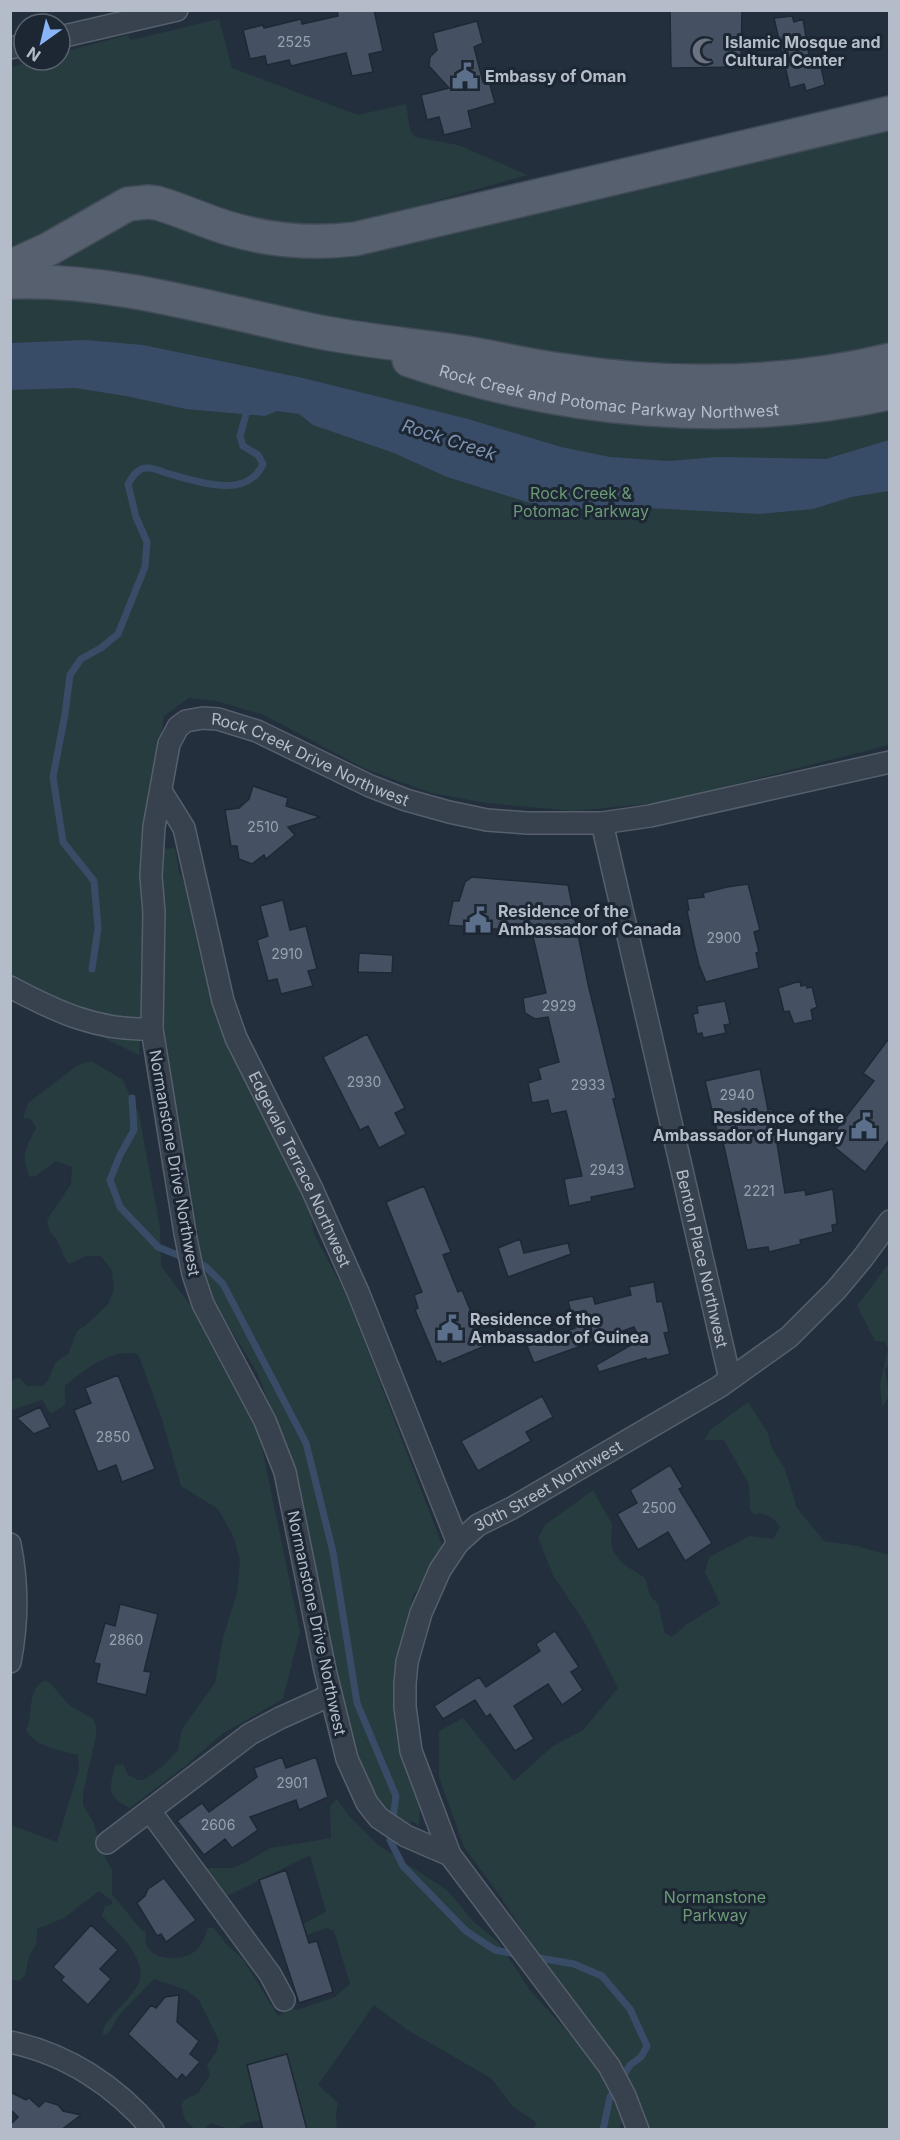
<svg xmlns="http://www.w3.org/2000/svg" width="900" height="2140" viewBox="0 0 900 2140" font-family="Inter,sans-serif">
  <rect width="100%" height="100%" fill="#242f3e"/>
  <path fill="#263c3f" d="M219 19 232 68 358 115 406 104 410 130 415 137 458 145 528 175 428 203 465 212 889 127V745L665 802 574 811 486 803 431 793 365 769 264 715 216 701 189 698 164 716 159 748 169 813 141 870 145 966 139 1055 11 993V67L36 60H60V53L127 35 131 40Z
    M175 848 179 872 184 883 200 956 215 1010 310 1193 313 1232 347 1296 444 1550 413 1596 395 1671 415 1752 421 1786 419 1826 412 1821 410 1824 385 1809 377 1796 372 1792 365 1778 351 1738 328 1649 294 1471 257 1372 206 1290 198 1232 192 1209 162 1030 163 849Z
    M91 1061 122 1079 139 1114 160 1228 161 1266 191 1306 260 1438 300 1631 283 1699 222 1734 185 1766 130 1808C105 1795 110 1790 115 1765L123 1764 128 1775 138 1780H144L163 1766 178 1750 182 1729 215 1683 223 1638 237 1593 240 1561 234 1538 218 1509 181 1486 162 1419 138 1354C111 1348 84 1370 65 1386V1405L51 1414 42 1400 15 1409H11V1381L19 1377 27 1386H43L48 1380 56 1362 68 1354 77 1331 85 1326 108 1304 114 1290 112 1271 101 1256H86L69 1264C62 1256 62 1250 58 1242 51 1231 50 1235 47 1220L71 1184 72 1167 56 1161 36 1176 30 1177C20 1157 26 1147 36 1128L31 1119 23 1118 28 1103 78 1065Z
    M889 1263 890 1364 885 1369 889 1396 882 1407 880 1384 888 1349 885 1342 875 1341 857 1306Z
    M748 1402 768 1433 771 1446 785 1469 797 1508 824 1541 857 1546 889 1555V2129H645L560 1987 500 1896 464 1847 439 1777V1731L463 1718 514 1781 553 1746 583 1730 618 1688 586 1625 554 1577 538 1538 545 1525 593 1490 612 1524 611 1539 613 1551 622 1563 645 1578 650 1595 658 1604 665 1633 672 1637 687 1624 720 1604 705 1572 709 1557 750 1536 773 1539 780 1527 774 1519 761 1513 754 1515 750 1509 749 1484 724 1440H704L711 1429Z
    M45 1680 51 1684 69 1705 92 1718 96 1726V1736L83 1793V1805L94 1823 101 1850 112 1870V1894L142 1931 146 1932C146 1936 145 1942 147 1946 154 1961 183 1961 194 1952 202 1946 205 1936 208 1928H214L227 1945 243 1959 278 2016 290 2008 297 2010 335 1997 350 1984 334 1931 326 1928 288 1942V1932L326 1912 310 1855 227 1896 202 1868H232L245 1863 270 1848 331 1838 330 1806 337 1799 350 1817 377 1844 448 1891 472 1920 497 1941 530 1990 607 2076 623 2119 619 2129H533L537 2123 512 2106 492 2079 406 2029 374 2005 318 2085 338 2103 336 2116 337 2129H307L247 2065 261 2120 246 2123 236 2129H228L211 2123 205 2129H195L185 2120 181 2106 184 2100 198 2093 210 2075 207 2065 216 2052 219 2041 199 2000 186 1990 154 1979 120 2014 108 2034 103 2035C102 2027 108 2021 113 2015 120 2007 136 1991 139 1982 147 1957 117 1932 102 1916L105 1906 112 1904V1901L99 1891 64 1918 37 1929C37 1949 36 1942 29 1958 24 1969 31 1970 20 1981L14 1980 11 1982V1825L57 1842 79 1769 78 1755C60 1750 36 1748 26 1730 34 1715 26 1689 45 1680Z"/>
  <path fill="#394c67" d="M85 340 143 345 303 378 468 419 561 447 610 457 669 461 717 457 826 459 889 440V491L851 497 813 509 760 514 649 508 602 510 543 507 447 477 394 453 313 425 299 414 277 411 265 416 186 409 126 396 75 388 11 390V343Z"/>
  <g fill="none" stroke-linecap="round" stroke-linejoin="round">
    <path stroke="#394c67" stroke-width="7" d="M92 969 98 928 94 881 63 842 53 777 65 714 70 675 81 659 101 648 118 634 145 567 147 542 136 517 128 484C133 476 138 467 148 468 154 468 161 471 166 473 195 481 247 501 263 464L258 455 243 446 240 436 248 407
      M132 1098 134 1130 120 1155 110 1180 120 1207 158 1247 185 1258
      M196 1262 206 1267 223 1284 306 1443 333 1552 357 1703 396 1796 390 1840 403 1866 466 1931 495 1950 520 1955
      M534 1957 574 1964 602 1976 630 2009 647 2046 641 2057 630 2065 610 2097 603 2130"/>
  </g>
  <path fill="#455162" stroke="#1f2835" stroke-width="1.5" d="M337 10H374L383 51 369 54 373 72 352 76 346 53 291 66 289 60 267 65 265 56 250 59 243 30 263 25 264 28 301 19 302 24 338 16Z
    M670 10H742L741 67 671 68Z
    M792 16 794 22 803 19 810 61 819 58 825 85 806 91 804 84 790 88 774 18Z
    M477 21 483 43 474 47 483 82 489 81 495 103 468 111 472 128 444 135 439 117 427 120 421 95 449 88 429 66 430 57 437 50 433 33Z
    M253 786 288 798 286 806 320 817 288 827 295 835 266 859 264 855 252 864 239 859 237 846H231L225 810 239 808 249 799Z
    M472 877 568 885 588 984 616 1098 613 1099 635 1188 591 1197 592 1201 569 1206 564 1179 582 1176 566 1111 551 1114 548 1100 532 1103 528 1083 541 1079 538 1068 559 1062 548 1017 535 1019 525 1013 523 998 546 993 532 932 448 925 453 901H459L465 882Z
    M748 884 760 930 754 932 759 952 756 953 759 968 706 982 699 965 694 944 687 911 689 910 687 899 704 897 703 893 727 887Z
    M283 900 290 930 306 926 317 969 308 971 313 986 281 994 277 979 268 981 257 940 268 936 260 906Z
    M359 953 393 955 392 973 358 972Z
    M800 981 801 986 806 985 807 988 812 987 817 1007 811 1010 813 1020 794 1024 789 1011 784 1012 778 988Z
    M725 1001 730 1024 724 1025 726 1033 703 1038 702 1033 697 1034 693 1014 698 1013 697 1006Z
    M367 1034 405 1108 395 1113 406 1134 379 1148 368 1126 360 1130 323 1057Z
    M890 1037V1139L865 1172 827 1141 874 1081 863 1073Z
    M760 1069 768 1110 772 1109 778 1131H775L785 1193 805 1190 806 1195 833 1189 837 1224 832 1225 833 1232 800 1240 801 1244 769 1252 768 1247 747 1250 723 1142 720 1143 705 1081Z
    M424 1186 451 1252 443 1255 458 1292 462 1290 485 1346 442 1364 440 1361 437 1362 415 1310 418 1308 414 1295 422 1292 386 1202Z
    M520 1239 524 1253 568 1243 571 1254 508 1277 498 1248Z
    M654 1282 657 1302 662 1301 669 1332 664 1333 670 1354 647 1360 646 1358 599 1372 596 1365 640 1340 634 1327 534 1363 527 1346 575 1328 568 1301 593 1296 595 1304 631 1295 629 1287Z
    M118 1375 155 1469 122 1482 116 1465 98 1472 74 1410 91 1403 85 1388Z
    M542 1396 553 1417 526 1432 531 1441 478 1471 461 1441Z
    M40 1407 50 1427 34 1434 17 1418Z
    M670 1465 683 1487 679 1489 712 1543 685 1561 668 1532 638 1550 617 1514 637 1503 630 1490Z
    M120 1604 158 1614 144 1671 151 1672 146 1695 96 1683 100 1664 94 1663 105 1623 115 1626Z
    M555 1631 579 1667 571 1672 583 1690 562 1705 548 1684 514 1706 534 1739 515 1751 490 1714 486 1717 475 1700 443 1719 434 1706 479 1677 486 1687 540 1651 536 1644Z
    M282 1757 286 1768 316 1757 328 1797 299 1810 296 1800 250 1817 258 1830 232 1848 225 1839 204 1855 177 1821 202 1803 209 1812 257 1777 254 1768Z
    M286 1870 309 1943 317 1941 333 1992 299 2003 259 1880Z
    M164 1878 196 1920 166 1942 161 1934 157 1936 137 1903 145 1896 148 1889Z
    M91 1925 118 1950 100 1969 111 1979 88 2005 61 1980 64 1977 53 1967Z
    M179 1995 177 2022 199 2041 190 2054 200 2062 186 2078 182 2074 177 2080 128 2034 151 2005 156 2008 165 1997Z
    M287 2054 307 2130H263L247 2065Z
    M10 2092 26 2100 29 2098 39 2107 45 2101 58 2105 63 2111 81 2115 61 2130H10V2125L18 2117 10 2109Z"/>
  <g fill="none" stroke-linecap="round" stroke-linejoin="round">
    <g stroke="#565f6c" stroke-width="24">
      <g id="minor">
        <path d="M60 37 177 10"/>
        <path d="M10 48 24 45"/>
        <path id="s1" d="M161 791 184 828 223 1001 236 1038 312 1189 358 1292 458 1543"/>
        <path id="s2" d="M602 823 730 1379"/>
        <path d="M10 987C57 1012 98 1031 152 1029"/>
        <path d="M10 1544C18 1584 18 1621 10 1662"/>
        <path d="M150 1811 270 1974 284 2000"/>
        <path d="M107 1843 250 1734 280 1718 331 1695"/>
        <path id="s3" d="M450 1855 411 1751 405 1707V1684L407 1662 421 1613 440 1570 458 1543 478 1525 512 1508 719 1387 789 1337 836 1290 862 1259 890 1221"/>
        <path d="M10 2042C67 2054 116 2086 153 2130"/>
        <path id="s4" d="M638 2130 625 2096 609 2066 450 1855 406 1836 379 1818 367 1803 347 1759 325 1670 285 1472 265 1421 203 1304 193 1274 185 1233 152 1029 154 912 151 876 154 827 169 744 178 727 186 721 203 718 218 719 257 731 370 786 406 800 449 812 487 820 527 823H602L650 816 890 762"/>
      </g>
    </g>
    <g stroke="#414a57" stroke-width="36">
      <g id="primary">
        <path d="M10 267 49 249 128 204 148 202 157 203C182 210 206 222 231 229 272 241 313 244 355 239L890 113"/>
        <path d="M10 282C110 278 212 309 310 330 362 341 415 345 467 353 498 358 529 366 561 370 671 387 781 386 890 360"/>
        <path id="s5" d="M409 360C563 412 730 428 890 393"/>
      </g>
    </g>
    <use href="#minor" stroke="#38414e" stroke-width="21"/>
    <use href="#primary" stroke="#56606e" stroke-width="33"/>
  </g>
  <defs>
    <g id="mosque-bare" transform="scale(2.07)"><path d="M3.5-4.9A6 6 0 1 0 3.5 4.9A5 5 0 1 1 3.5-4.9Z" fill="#6b7280" stroke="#1d2633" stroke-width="2.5" paint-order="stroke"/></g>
    <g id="civic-bare" transform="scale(2.07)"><path d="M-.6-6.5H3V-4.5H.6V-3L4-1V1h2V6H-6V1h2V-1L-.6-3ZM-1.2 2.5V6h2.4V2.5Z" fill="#5c6f8a" stroke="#1d2633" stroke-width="2.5" paint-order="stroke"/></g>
  </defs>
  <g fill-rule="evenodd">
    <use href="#mosque-bare" x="705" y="51"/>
    <use href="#civic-bare" x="465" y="76"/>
    <use href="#civic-bare" x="478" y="920"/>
    <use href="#civic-bare" x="864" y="1126"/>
    <use href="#civic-bare" x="450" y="1328"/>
  </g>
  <g text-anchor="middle" stroke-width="6" stroke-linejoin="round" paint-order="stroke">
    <g font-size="14" fill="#98a1af">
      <text x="294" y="47">2525</text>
      <text x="263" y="832">2510</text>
      <text x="724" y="943">2900</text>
      <text x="287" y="959">2910</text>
      <text x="559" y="1011">2929</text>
      <text x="364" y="1087">2930</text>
      <text x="588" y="1090">2933</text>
      <text x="737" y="1100">2940</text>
      <text x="607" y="1175">2943</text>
      <text x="759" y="1196">2221</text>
      <text x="113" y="1442">2850</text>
      <text x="659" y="1513">2500</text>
      <text x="126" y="1645">2860</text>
      <text x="292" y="1788">2901</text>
      <text x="218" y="1830">2606</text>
    </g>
    <g font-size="16" font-weight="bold" fill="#b4bcc9" stroke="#1d2633" text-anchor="start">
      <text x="725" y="48">Islamic Mosque and<tspan x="725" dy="18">Cultural Center</tspan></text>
      <text x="485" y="82">Embassy of Oman</text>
      <text x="498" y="917">Residence of the<tspan x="498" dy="18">Ambassador of Canada</tspan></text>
      <text x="844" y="1123" text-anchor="end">Residence of the<tspan x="844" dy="18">Ambassador of Hungary</tspan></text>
      <text x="470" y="1325">Residence of the<tspan x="470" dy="18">Ambassador of Guinea</tspan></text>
    </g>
    <g font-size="16" fill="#b4bcc9" stroke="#1d2633">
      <text dy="6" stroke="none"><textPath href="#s5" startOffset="204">Rock Creek and Potomac Parkway Northwest</textPath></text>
      <text dy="6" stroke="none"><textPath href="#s4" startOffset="1692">Rock Creek Drive Northwest</textPath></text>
      <text transform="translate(175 1163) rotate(80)" y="6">Normanstone Drive Northwest</text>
      <text dy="6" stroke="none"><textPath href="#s1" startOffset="406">Edgevale Terrace Northwest</textPath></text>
      <text dy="6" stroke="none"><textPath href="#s2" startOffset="447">Benton Place Northwest</textPath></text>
      <text dy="6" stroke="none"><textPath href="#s3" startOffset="438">30th Street Northwest</textPath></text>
      <text transform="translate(317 1623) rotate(78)" y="6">Normanstone Drive Northwest</text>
    </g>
    <g font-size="16" fill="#6b9a76" stroke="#1d2633">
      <text x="581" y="499">Rock Creek &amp;<tspan x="581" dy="18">Potomac Parkway</tspan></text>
      <text x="715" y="1903">Normanstone<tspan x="715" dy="18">Parkway</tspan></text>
    </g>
    <g font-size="18" font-style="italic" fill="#7c92b1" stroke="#1d2633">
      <text transform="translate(449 440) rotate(18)" y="6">Rock Creek</text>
    </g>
  </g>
  <rect width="900" height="2140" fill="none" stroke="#b4bcc9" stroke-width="24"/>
  <g transform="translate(42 42) rotate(214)"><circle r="28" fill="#1d2633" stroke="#59626f" stroke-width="1.5"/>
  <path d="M0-4.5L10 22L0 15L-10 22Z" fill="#8ab4f8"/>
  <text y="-9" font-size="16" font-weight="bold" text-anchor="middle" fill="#b4bcc9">N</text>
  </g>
</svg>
